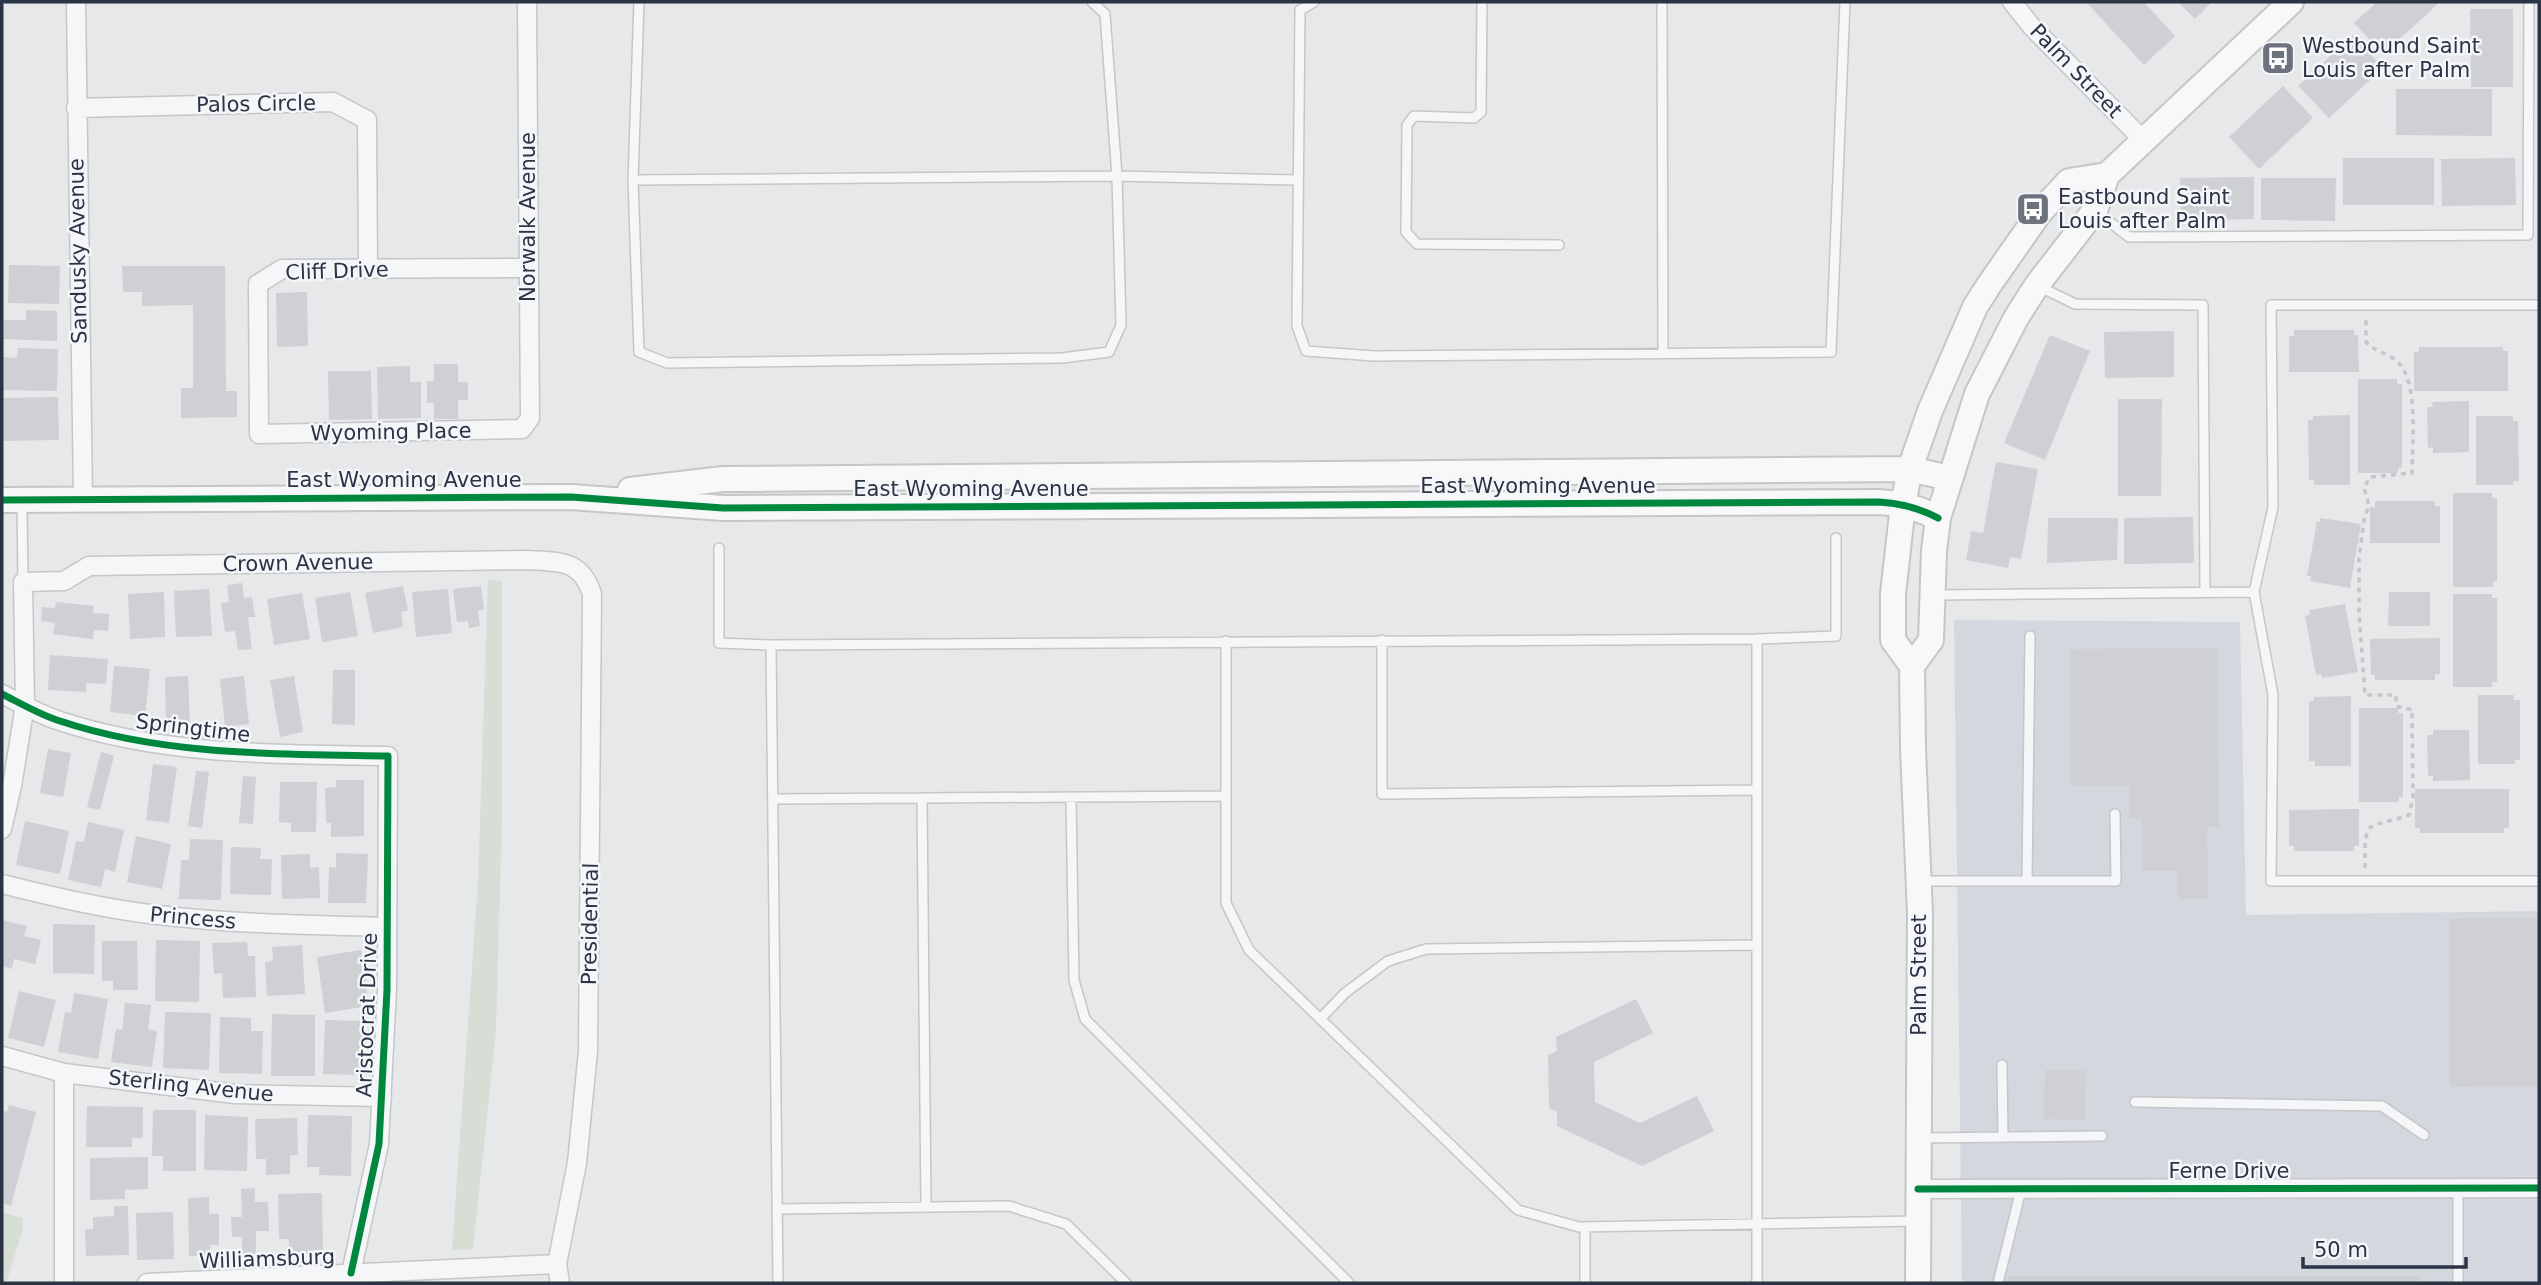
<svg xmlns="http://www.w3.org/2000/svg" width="2541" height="1285" viewBox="0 0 2541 1285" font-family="'DejaVu Sans',sans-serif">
  <rect width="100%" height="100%" fill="#e6e8ea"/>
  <path fill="#d4d7dd" d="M1954 620 2240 622 2246 915 2539 911V1283H1962Z"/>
  <path fill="#d6ded6" d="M488 580 502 581V817L496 1031 473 1249 452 1250 478 883Z
    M2 1212 22 1218 23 1228 6 1283H2Z"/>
  <path fill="#ced0d3" d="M2086 2H2144L2175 36 2144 65Z
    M2178 2H2212L2195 19Z
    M2377 2H2435L2438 4 2383 54 2354 23Z
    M2470 9H2513V87H2471Z
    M2353 35 2383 68 2329 118 2298 86Z
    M2283 86 2313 118 2259 169 2229 137Z
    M2396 89H2492V136L2396 135Z
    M2343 158H2434V205H2343Z
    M2515 158 2516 205 2442 206 2441 159Z
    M2254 177V219L2181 221 2180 178Z
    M2261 178H2336L2335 221 2261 220Z
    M9 265 60 266 59 304 8 303Z
    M122 266H225L226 391H237V417L181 418V388H193V305L142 306V292H123Z
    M307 292 308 346 277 347 276 293Z
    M26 310 57 311V341L2 339V320H26Z
    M2294 330H2354V335H2358L2359 372H2289V336H2294Z
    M2174 331V377L2105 378 2104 332Z
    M2050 335 2090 351 2045 460 2004 443Z
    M2419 347H2503V351H2508V391H2414V352H2419Z
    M18 348 58 349 57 391 2 390 3 357 17 358Z
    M434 364H458V382H468V400H458V419H434V403H427V381H434Z
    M410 366V382H421V418L378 419 377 367Z
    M328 371H371L372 419 329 420Z
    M2358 379H2397V384H2402V468H2398V473H2358Z
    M58 397 59 440 2 441V398Z
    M2118 399H2162L2161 496H2118Z
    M2469 401V452L2433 453V447L2428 448 2427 407H2433L2432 402Z
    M2350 415V485H2314V480H2309L2308 420H2313V416Z
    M2476 416H2513V421H2518L2519 481H2513V485H2476Z
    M1996 462 2038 469 2021 559 2010 557 2008 568 1966 560 1971 531 1983 533Z
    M2453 493H2492V498H2497V581H2493V587H2453Z
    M2375 501H2435V506H2440V543H2370V507H2375Z
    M2193 517 2194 563 2124 564V518Z
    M2048 518H2118L2117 560 2047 563Z
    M2320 518 2361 524 2350 588 2310 581 2311 576H2307L2317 521 2320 522Z
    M242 583 244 598 252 597 255 617H248L252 649 238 650 235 631 225 632 221 603 229 602 227 585Z
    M403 586 408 610 401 612 403 627 373 633 365 593Z
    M481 586 484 610H478L480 626 469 628 468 621 457 622 453 589Z
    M209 589 212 636 176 637 174 591Z
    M448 589 452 633 416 637 412 592Z
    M164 592 165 637 130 639 128 594Z
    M350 592 358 636 322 642 315 598Z
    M2389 592H2430V626H2388Z
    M302 593 310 639 274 645 267 599Z
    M2453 594H2492V598H2497V682H2492V687H2453Z
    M56 602 94 606 93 613 109 614 108 631 94 630 93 639 53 634 55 623 41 621 42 607 55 608Z
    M2345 604 2358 672 2322 678 2321 674 2316 675 2305 616 2310 615 2309 610Z
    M2440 638V674H2435V680H2375V675H2371L2370 639Z
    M2217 648 2219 827H2207L2208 899H2178V871H2142V819H2129V786H2071L2070 649Z
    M50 655 108 659 106 684 86 683V692L48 690Z
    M114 666 150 669 145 716 110 712Z
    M333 670H355V725L332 724Z
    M188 676 190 724 166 725 165 677Z
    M244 676 249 724 225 727 220 679Z
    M294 676 303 732 280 737 270 680Z
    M2478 695H2514V700H2520V760H2515V764H2478Z
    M2351 696V766H2315V761H2309V701H2314V697Z
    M2359 708H2398V713H2403V797H2399V802H2359Z
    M2433 730H2469L2470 780 2433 781V776H2428L2427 735H2433Z
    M48 749 71 753 63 797 40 793Z
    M101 752 114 756 100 810 87 807Z
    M153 764 177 767 169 823 146 820Z
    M196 771 209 772 202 828 188 826Z
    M243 776 256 777 253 824 239 823Z
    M336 780H364V836L331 837V823H326L325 788 336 787Z
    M280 782H317L316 832H291V823L279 822Z
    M2415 789H2509V828H2504V833H2420V828H2415Z
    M2359 809V846H2354V851H2294V846H2289V810Z
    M25 821 69 831 60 874 16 865Z
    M88 822 124 830 115 872 105 869 101 887 68 880 76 841 84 842Z
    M136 836 171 844 162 889 127 882Z
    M190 839 223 840 221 900 179 899 181 860H189Z
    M231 847 261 848 260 859H272L271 895 230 894Z
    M336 853 368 854 366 903H328L329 867 336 868Z
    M310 854V868L319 867 320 898 282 899 281 855Z
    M2539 918V1086L2450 1087 2449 919Z
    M2 920 27 926 24 936 41 940 35 964 14 959 12 969 2 966Z
    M53 924 95 925 94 974 53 973Z
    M156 940 200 941 199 1002 155 1001Z
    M102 941H137L138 990H113V981H102Z
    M247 942 248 956H255L256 997 223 998 222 973 214 974 212 943Z
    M302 945 305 994 267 996 265 962 273 961 272 947Z
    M361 950 369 1006 325 1013 317 957Z
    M19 991 56 1000 44 1047 8 1038Z
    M74 993 108 999 98 1059 58 1052 65 1012 71 1013Z
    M1636 999 1653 1033 1594 1062 1595 1102 1640 1123 1697 1096 1714 1131 1642 1166 1557 1126V1112L1549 1108 1548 1055 1557 1051 1556 1037Z
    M125 1003 151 1005 148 1029 157 1031 152 1067 111 1062 116 1029 122 1030Z
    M165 1012 211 1013 209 1070 163 1068Z
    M272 1014 315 1015V1076H271Z
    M220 1017 251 1018V1031H263L262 1074 219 1073Z
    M325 1020 364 1021 363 1075 323 1074Z
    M2045 1070 2086 1071 2085 1120 2044 1119Z
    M9 1105 36 1112 11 1206 2 1203V1110L7 1112Z
    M87 1106 143 1107V1138H132V1147H86Z
    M153 1110H196V1171H163V1156H152Z
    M205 1115 248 1117 247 1171 204 1170Z
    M308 1115 352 1116 351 1176 319 1175V1167H307Z
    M297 1118 298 1155H290V1174L266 1175V1159H256L255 1119Z
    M148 1157V1189L125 1190V1199L90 1200V1158Z
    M255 1188V1202H268L269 1231H256V1254L242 1255V1237H232L231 1217H242L241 1189Z
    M322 1193 323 1254H289V1239H279L278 1194Z
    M209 1197V1214H219V1245H210V1255L189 1256 188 1198Z
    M114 1206H128L129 1255 86 1256 85 1229H93V1217L114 1216Z
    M173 1212 174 1259 137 1260 136 1213Z
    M2008 1276H2421V1283H2008Z"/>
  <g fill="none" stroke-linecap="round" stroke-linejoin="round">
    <g stroke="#c4c6c8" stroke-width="12">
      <path id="lane" d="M639 2 633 180 639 352 667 363 1062 358 1109 352 1121 325 1117 176 1105 14 1092 2
        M1314 2 1300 10 1297 326 1306 351 1374 356 1831 352 1845 2
        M1482 2 1481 112 1474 118 1414 116 1407 125 1406 232 1417 244 1559 245
        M1662 2 1663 352
        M633 180 1117 176 1298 180
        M2097 212 2129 237 2528 235 2529 2
        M2038 286 2075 304 2203 305 2205 592
        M2539 305H2271L2273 507 2254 592 2273 695 2271 881H2539
        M22 503 23 582
        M719 548V643L771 645
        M1934 595 2254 592
        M1757 639 1836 636V538
        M1382 640V794L1757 790
        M1226 641V903L1249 950 1518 1210 1579 1227 1916 1221
        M1071 797 1074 980 1085 1019 1349 1283
        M773 799 922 798
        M1920 881H2116L2115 814
        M2027 881 2030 636
        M1320 1019 1345 993 1388 961 1426 949 1757 945
        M2002 1065 2003 1137
        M2135 1102 2382 1106 2424 1135
        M1920 1138 2102 1136
        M2458 1188V1283
        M926 1207 922 798 1226 796
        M777 1209 1009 1206 1066 1224 1126 1283
        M778 1283 771 645 1757 639V1283
        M1585 1283V1227
        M1998 1283 2021 1190"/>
    </g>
    <g stroke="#c4c6c8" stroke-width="21">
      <path id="street" d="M76 2 83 499
        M527 2 530 418 522 429 259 434 258 284 282 269 529 268
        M2012 2 2032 27 2142 139
        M76 108 333 102 367 120 368 269
        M2 694C20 703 40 715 60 721 165 756 279 754 388 756L387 990 379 1144 351 1273
        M2 829 12 786 25 705 23 582 64 581 89 566 527 560C559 562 581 559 592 594L588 1051 577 1163 557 1264 560 1283
        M2 884C54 897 105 909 158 915 234 924 311 925 387 927
        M2 1056 64 1073 235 1094 382 1097
        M64 1073V1283
        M1918 1189 2539 1188
        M147 1283 557 1264"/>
    </g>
    <g stroke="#c4c6c8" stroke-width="28">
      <path id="secondary" d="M630 490 723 479 1910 469 1949 478
        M2 500 571 497 723 508 1879 502C1900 503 1919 508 1938 518
        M1912 666 1931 640 1934 551 1938 518 1977 394 2016 318 2037 285 2095 210 2107 175 2291 2
        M1918 1283 1920 913 1913 749 1912 666 1893 640V594L1903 505 1910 469 1930 411 1975 307 1989 285 2040 212 2069 181 2107 175"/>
    </g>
    <path stroke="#c5c6ca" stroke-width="3.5" stroke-dasharray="5 5" stroke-linecap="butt" d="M2365 868V840L2369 828C2382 821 2396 820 2409 815L2413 798 2412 709H2403L2396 705V695H2365L2359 613V557L2364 520 2369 505 2364 488 2370 477 2412 473C2412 444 2419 383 2398 362 2388 353 2375 352 2366 342V318"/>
    <use href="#lane" stroke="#f5f6f7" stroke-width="9"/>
    <use href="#street" stroke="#f5f6f7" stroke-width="18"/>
    <use href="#secondary" stroke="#f8f8f8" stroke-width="24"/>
    <g stroke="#f4f6f9" stroke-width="11">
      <path id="cycleway" d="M2 500 571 497 723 508 1879 502C1900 503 1919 508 1938 518
        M2 694C20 703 40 715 60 721 165 756 279 754 388 756L387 990 379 1144 351 1273
        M1918 1189 2539 1188"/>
    </g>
    <use href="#cycleway" stroke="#00873e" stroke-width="7"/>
  </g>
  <defs>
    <g id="bus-square" transform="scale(1.75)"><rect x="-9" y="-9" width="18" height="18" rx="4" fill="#6c737f" stroke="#f4f6f9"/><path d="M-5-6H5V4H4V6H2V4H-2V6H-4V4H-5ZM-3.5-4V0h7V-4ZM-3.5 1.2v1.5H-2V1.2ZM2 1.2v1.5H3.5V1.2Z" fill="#fff"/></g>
  </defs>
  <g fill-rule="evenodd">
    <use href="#bus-square" x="2278" y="58"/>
    <use href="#bus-square" x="2033" y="209"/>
  </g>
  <g text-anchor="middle" stroke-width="5" stroke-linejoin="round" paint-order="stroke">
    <g font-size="21" fill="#2b3445" stroke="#f4f6f9" text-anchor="start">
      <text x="2302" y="53">Westbound Saint<tspan x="2302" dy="24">Louis after Palm</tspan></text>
      <text x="2058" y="204">Eastbound Saint<tspan x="2058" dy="24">Louis after Palm</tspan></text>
    </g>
    <g font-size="21" fill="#2b3445" stroke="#f4f6f9">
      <text transform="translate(2076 71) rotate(46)" y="7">Palm Street</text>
      <text transform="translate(256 104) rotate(-1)" y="7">Palos Circle</text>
      <text transform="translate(528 217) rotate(-90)" y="7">Norwalk Avenue</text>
      <text transform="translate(78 251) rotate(-91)" y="7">Sandusky Avenue</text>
      <text transform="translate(337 271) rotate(-2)" y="7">Cliff Drive</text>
      <text transform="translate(391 432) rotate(-1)" y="7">Wyoming Place</text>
      <text x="404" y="487">East Wyoming Avenue</text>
      <text x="1538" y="493">East Wyoming Avenue</text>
      <text x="971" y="496">East Wyoming Avenue</text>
      <text transform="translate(298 563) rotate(-1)" y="7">Crown Avenue</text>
      <text transform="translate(193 728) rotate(7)" y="7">Springtime</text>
      <text transform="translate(193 918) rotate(5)" y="7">Princess</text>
      <text transform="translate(590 924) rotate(-89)" y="7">Presidential</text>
      <text transform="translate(1919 975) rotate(-90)" y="7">Palm Street</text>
      <text transform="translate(367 1015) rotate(-88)" y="7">Aristocrat Drive</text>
      <text transform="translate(191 1086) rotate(6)" y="7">Sterling Avenue</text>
      <text x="2229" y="1178">Ferne Drive</text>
      <text transform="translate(267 1259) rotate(-2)" y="7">Williamsburg</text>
    </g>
  </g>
  <rect width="2541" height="1285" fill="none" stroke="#2b3445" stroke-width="7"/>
  <path d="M2303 1257v10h163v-10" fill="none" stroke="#2b3445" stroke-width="3.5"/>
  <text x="2314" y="1257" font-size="21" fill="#2b3445" stroke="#f4f6f9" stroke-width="5" paint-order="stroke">50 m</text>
</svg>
